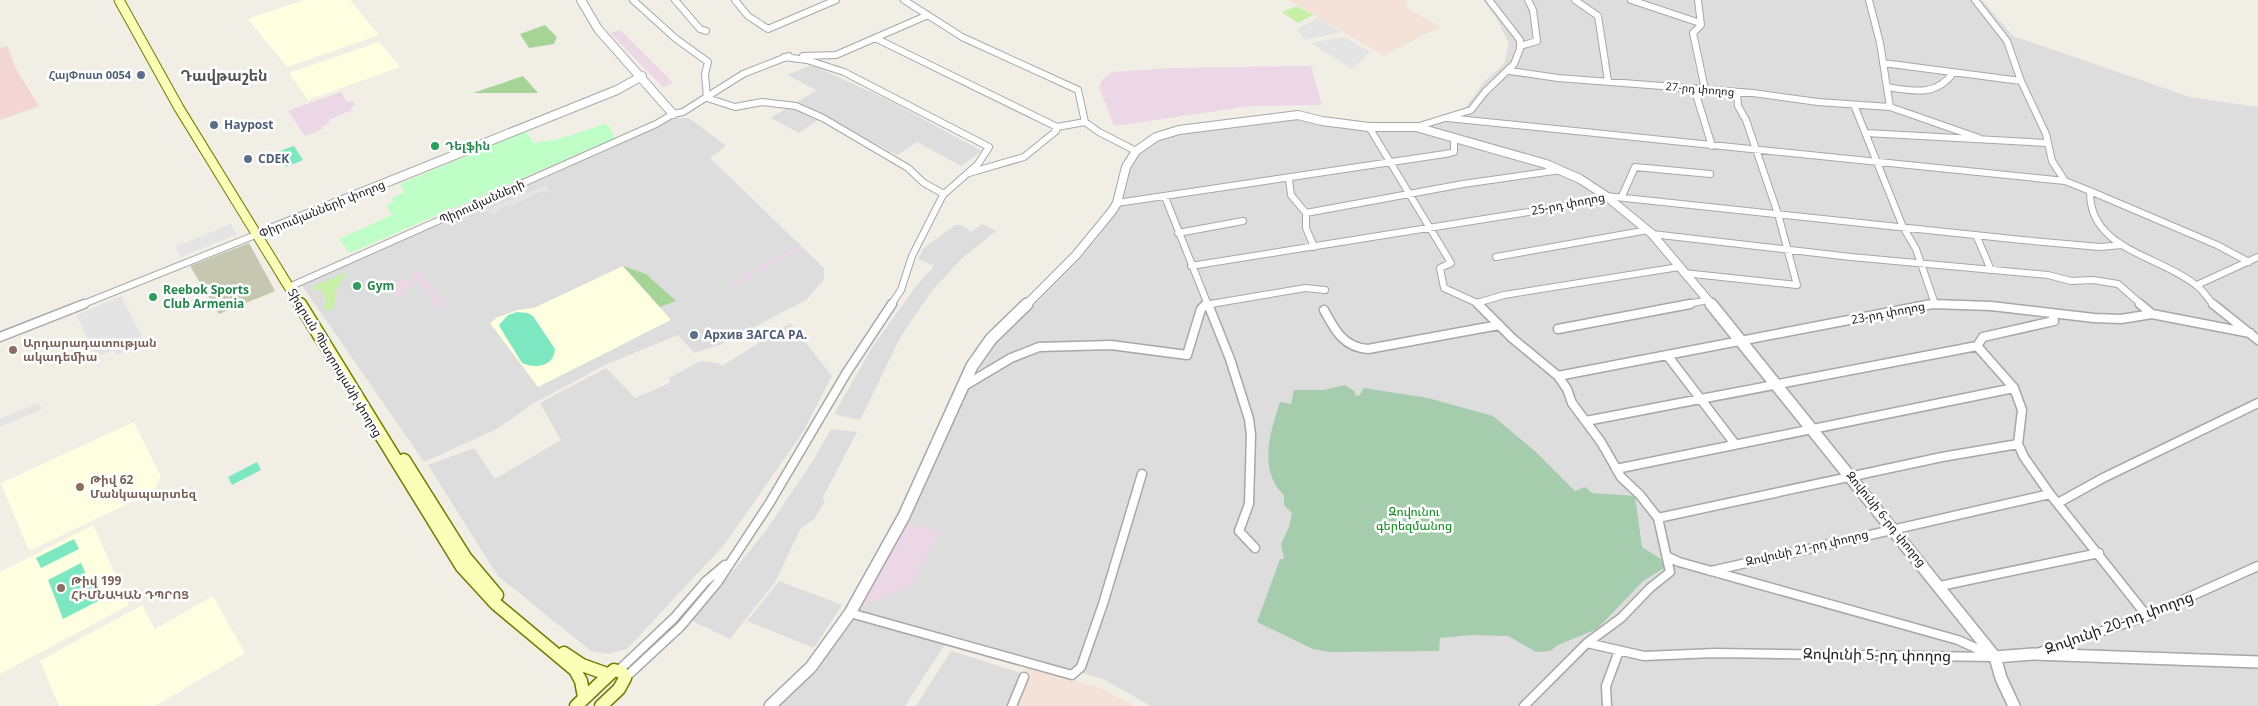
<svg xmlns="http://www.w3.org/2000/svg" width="2258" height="706" viewBox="0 0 2258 706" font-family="'Open Sans','Noto Sans Armenian',sans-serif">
  <rect width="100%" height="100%" fill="#f1eee6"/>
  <path fill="#dedddd" d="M1483 0H1982L2013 36 2190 97 2258 107V706H1151L1103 679 951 635 905 706H779L808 679 851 624 995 338 1118 208 1128 167 1139 150 1171 134 1294 119 1407 126 1438 120 1466 107 1484 82 1504 64 1509 44 1496 17Z
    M812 65 888 100 982 151 961 166 917 142 897 155 797 102 817 90 787 75Z
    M790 106 818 120 799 133 771 118Z
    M674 118H689L726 146 710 158 824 268V280L806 300 720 345 694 353 678 335 607 364 534 403 497 429 424 462 301 284 558 172Z
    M982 224 996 231 961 259 931 292 901 336 860 420 834 414 873 346 917 285 934 266 918 259 924 248 956 225H962L971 232Z
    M790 323 832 376 803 432 724 545 627 649 608 654 591 651 498 576 428 465 474 448 495 479 561 440 540 403 606 368 635 398 670 383 669 378 701 361 718 363 722 366Z
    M831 429 857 432 822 499 825 501 814 519 801 528 775 582 730 639 692 621 765 532 814 459Z
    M779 581 842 605 814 648 747 621Z
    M951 651 1021 673 1008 706H916Z"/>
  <path fill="#f3d6d4" d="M7 46 16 69 39 106 0 120V48Z"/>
  <path fill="#ebd7e6" d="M620 30 673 83 663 87 610 33Z
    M1311 66 1322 105 1251 106 1114 126 1099 87 1103 79 1112 72 1173 68Z
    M341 92 347 102 353 101 355 105 351 107 352 110 328 120 330 123 321 127 322 129 305 136 288 111Z
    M800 246 804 249 733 286 730 283Z
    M419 270 445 304 438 308 412 273Z
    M410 279 415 285 405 289 402 295 397 297 390 287 392 286 391 284Z
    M905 522 940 532 912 585 862 606Z"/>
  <path fill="#feffe1" d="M305 0H350L379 35 287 67 248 19Z
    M379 42 400 67 308 100 289 73Z
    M623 266 671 320 538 387 490 323 498 317 518 310 534 308Z
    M134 422 161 477 154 491 29 551 1 483Z
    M93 525 129 605 0 674V572Z
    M213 596 245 653 155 706H59L40 661 142 605 155 629Z"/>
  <path fill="#f4e1d8" d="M1288 0H1407L1406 7 1440 27 1384 56Z
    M1027 666 1103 689 1132 706H1012Z"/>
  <path fill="#c6c7b0" d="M249 243 275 291 219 314 190 266Z"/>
  <path fill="#c8efa7" d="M1297 6 1313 15 1298 23 1282 12Z
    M344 273 346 274 336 290 334 309 328 311 323 307 326 302 321 289 315 291 312 287Z"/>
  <path fill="#a6d497" d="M545 25 557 37 554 44 529 48 520 34Z
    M523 76 538 93H473Z
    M623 266 646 274 676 301 660 307Z"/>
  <path fill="#a5ccac" d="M1345 385 1354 391 1356 396 1360 395 1364 388 1428 398 1493 416 1537 453 1575 491 1585 487 1592 493 1635 496 1642 547 1661 559 1664 568 1643 581 1597 629 1558 645 1550 651 1536 652 1508 636 1471 635 1440 638 1439 651 1329 652 1313 649 1257 622 1280 559H1284L1281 544 1289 527 1292 513 1284 505V495C1258 471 1270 432 1280 402L1291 404 1294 390H1324Z"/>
  <path fill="#c0fec7" d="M604 124 608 125 615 138 350 253 339 239 392 215 386 205 393 202 392 198 405 192 400 184 523 132 528 134 534 143 559 139Z"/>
  <path fill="#7de7c2" d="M294 146 303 160 286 167 277 152Z
    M517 312 528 313 533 316 555 349C554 367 535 369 522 363L501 329 499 325 508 315Z
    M257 462 261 470 232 485 228 477Z
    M74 539 79 549 41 568 36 558Z
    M81 563 98 601 63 619 48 580Z"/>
  <path fill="#e4e4e4" d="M1318 18 1342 32 1305 40 1297 29Z
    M1344 37 1370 52 1352 69 1311 43Z
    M545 185 550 191 545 193 542 191 510 207 508 205 498 210 499 212 492 215 485 210Z
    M231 224 237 234 181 257 175 247Z
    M121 296 145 343 117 355 113 350 97 357 76 315Z
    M39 403 42 409 0 427V419Z"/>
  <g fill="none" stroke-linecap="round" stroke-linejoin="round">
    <g stroke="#a7a7a7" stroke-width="8">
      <path id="minor-far1" d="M633 0 675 38 708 62 705 74 707 98 735 107 762 102 796 106 823 118 908 168 924 183 944 194
        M675 0 700 29 706 31
        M735 0 748 16 768 29 836 0
        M904 0 962 37 1078 90 1085 122 1099 132 1136 151
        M1575 0 1598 16 1608 81
        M1631 0 1700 23
        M1698 0 1701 25 1693 33 1705 89
        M1869 0 1880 43 1890 107
        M875 38 1057 127 1085 122
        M1520 46 1537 41 1533 10 1528 0
        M803 56 836 55 928 15
        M784 57 807 60 844 72 989 147 978 164 943 195 912 256 901 290 891 305
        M1883 63 2021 81
        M1510 71 1558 78 1753 93 1818 102 1890 107 1979 138
        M1887 87C1912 91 1936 97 1953 73
        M1694 88 1712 146
        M1854 105 1903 227 1916 249 1935 304
        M1447 118 2065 181 2052 161 2046 134 2021 81 2007 41 1975 0
        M1369 127 1451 263 1440 268 1444 288 1477 303 1504 295 1679 267
        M1416 127 1471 110 1485 92 1514 64 1520 49V40L1489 0
        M1866 133 2047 143
        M969 173 1024 157 1056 131 1057 127
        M1289 179 1291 195 1306 213V228L1314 247
        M2065 181 2090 191C2089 250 2159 255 2196 285 2203 290 2208 299 2214 305
        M2090 191 2217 245 2249 262
        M1622 196 1635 167 1710 174
        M1165 197 1208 305
        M1117 203 1445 154 1454 152V138
        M1306 213 1463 184 1561 170
        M1178 233 1243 221
        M1652 234 1851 257 2048 275 2071 281 2093 280 2118 284 2142 305
        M1976 235 1991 270
        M1496 257 1648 230
        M1191 266 1566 206 1606 196 2022 240 2100 247 2122 245
        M1684 273 1797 285 1778 214 1746 120 1738 106 1737 93
        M2197 285 2258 257
        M289 287 656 124 673 114 683 112 743 74 789 56
        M1477 303 1479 305
        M81 305 258 234
        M1205 305 1305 288 1325 290
        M1683 305 1708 300
        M1928 305H1955"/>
    </g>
    <g stroke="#a7a7a7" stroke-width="11">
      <path id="minor" d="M1208 304 1230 359 1249 419 1251 435 1249 504 1239 531 1255 548
        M1478 304 1512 338 1558 376 1567 389 1572 403 1601 442 1621 477 1640 495 1658 518 1942 457 2018 444
        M2140 304 2152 314
        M2213 304 2258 340
        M1324 310C1335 330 1343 347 1368 349L1499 325
        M2052 313 2054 321 1983 337 1977 346 2014 388 2022 410 2018 444 2024 457 2050 494 2147 616
        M1558 329 1690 304
        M0 337 84 304
        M1667 355 1735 444
        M1558 376 1932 304 1991 306 2094 318 2121 319 2152 314 2250 333
        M964 386 1011 358 1039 347 1111 345 1187 355 1201 309 1206 304
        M1586 421 1977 346
        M1616 469 2014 388
        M2058 503 2103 478 2258 403
        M1668 557 1679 562 1958 640 1991 655
        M1711 571 2050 494
        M1940 586 2099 553
        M850 613 1072 675 1081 667 1103 604 1142 474
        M1587 643 1621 618 1650 588 1670 572 1658 518
        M2040 652 2147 616 2258 566
        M618 671 674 618 706 581 725 565
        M625 678 681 626 717 583 769 504 847 372 892 304
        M1012 706 1024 677
        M1524 706 1587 643 1644 656 1715 653 1995 657
        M1607 706 1606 686 1619 651"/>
    </g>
    <g stroke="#a7a7a7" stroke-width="10">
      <path id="tertiary-far1" d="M581 0 598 29 673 114
        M258 234 617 90 642 76
        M1026 305 1076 255 1112 211 1117 203 1126 167 1136 151 1156 137 1179 130 1298 115 1322 121 1369 127H1416L1546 164 1580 179 1606 196 1652 234 1712 305"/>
    </g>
    <g stroke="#a7a7a7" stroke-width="14">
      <path id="tertiary" d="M1711 304 1995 657 2001 678 2014 706
        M1995 657 2033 654 2258 662
        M770 706 811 667 850 613 904 516 972 366 991 339 1027 304"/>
    </g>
    <g stroke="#6c7e00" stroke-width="11">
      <path id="secondary-far1" d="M119 0 179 108 300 305"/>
    </g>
    <g stroke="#6c7e00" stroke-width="15">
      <path id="secondary" d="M300 304 462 567 496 604 575 670 581 681 584 697
        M404 460 465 557 497 595
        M564 653 582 665 607 674
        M576 706 614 670 622 672 625 678 619 689 601 706"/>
    </g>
    <use href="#minor-far1" stroke="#fff" stroke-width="6"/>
    <use href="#minor" stroke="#fff" stroke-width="8"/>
    <use href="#tertiary-far1" stroke="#fff" stroke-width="8"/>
    <use href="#tertiary" stroke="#fff" stroke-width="11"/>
    <use href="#secondary-far1" stroke="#f9ffb6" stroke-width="9"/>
    <use href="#secondary" stroke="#f9ffb6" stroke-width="12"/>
  </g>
  <g fill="#5c6f8a" stroke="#fff" stroke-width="2">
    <circle cx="141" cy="75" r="5"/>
    <circle cx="214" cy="125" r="5"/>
    <circle cx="248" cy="159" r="5"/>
    <circle cx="694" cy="335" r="5"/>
  </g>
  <g fill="#2e9e5b" stroke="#fff" stroke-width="2">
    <circle cx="435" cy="146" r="5"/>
    <circle cx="357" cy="286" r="5"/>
    <circle cx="153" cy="297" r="5"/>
  </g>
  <g fill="#8d6e63" stroke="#fff" stroke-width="2">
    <circle cx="13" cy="350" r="5"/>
    <circle cx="80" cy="487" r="5"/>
    <circle cx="61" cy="588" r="5"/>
  </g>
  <g text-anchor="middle" stroke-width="5" stroke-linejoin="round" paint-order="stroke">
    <g font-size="11" font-weight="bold" fill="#4e5e75" stroke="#fff" text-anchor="end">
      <text x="131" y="79">ՀայՓոստ 0054</text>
    </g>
    <g font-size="11" fill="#202020" stroke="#fff">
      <text transform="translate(1700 89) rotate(5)" y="4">27-րդ փողոց</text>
    </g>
    <g font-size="12" font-weight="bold" fill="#4e5e75" stroke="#fff" text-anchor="start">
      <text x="224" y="129">Haypost</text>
      <text x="258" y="163">CDEK</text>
      <text x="704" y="339">Архив ЗАГСА РА.</text>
    </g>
    <g font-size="12" font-weight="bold" fill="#27864d" stroke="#fff" text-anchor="start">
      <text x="445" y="150">Դելֆին</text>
      <text x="367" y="290">Gym</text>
      <text x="163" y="294">Reebok Sports<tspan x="163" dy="14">Club Armenia</tspan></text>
    </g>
    <g font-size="12" fill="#202020" stroke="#fff">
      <text transform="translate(482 202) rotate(-24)" y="4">Պիրումյանների</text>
      <text transform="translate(1568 204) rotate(-11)" y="4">25-րդ փողոց</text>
      <text transform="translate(322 209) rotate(-22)" y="4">Փիրումյանների փողոց</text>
      <text transform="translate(1888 313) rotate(-11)" y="4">23-րդ փողոց</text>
      <text transform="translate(335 363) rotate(59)" y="4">Տիգրան Պետրոսյանի փողոց</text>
      <text transform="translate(1886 519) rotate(51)" y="4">Զովունի 6-րդ փողոց</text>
      <text transform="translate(1807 548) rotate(-13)" y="4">Զովունի 21-րդ փողոց</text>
    </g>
    <g font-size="12" font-weight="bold" fill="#785e54" stroke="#fff" text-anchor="start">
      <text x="23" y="347">Արդարադատության<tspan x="23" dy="14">ակադեմիա</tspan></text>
      <text x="90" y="484">Թիվ 62<tspan x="90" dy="14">Մանկապարտեզ</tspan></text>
      <text x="71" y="585">Թիվ 199<tspan x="71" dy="14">ՀԻՄՆԱԿԱՆ ԴՊՐՈՑ</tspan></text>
    </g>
    <g font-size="12" fill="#028a12" stroke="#fff">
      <text x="1414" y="516">Զովունու<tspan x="1414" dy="14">գերեզմանոց</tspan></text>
    </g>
    <g font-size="15" font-weight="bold" fill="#535353" stroke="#fff">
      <text x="224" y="81">Դավթաշեն</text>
    </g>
    <g font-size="15" fill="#202020" stroke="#fff">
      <text transform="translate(2119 623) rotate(-20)" y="5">Զովունի 20-րդ փողոց</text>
      <text transform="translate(1877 655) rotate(1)" y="5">Զովունի 5-րդ փողոց</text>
    </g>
  </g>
</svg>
